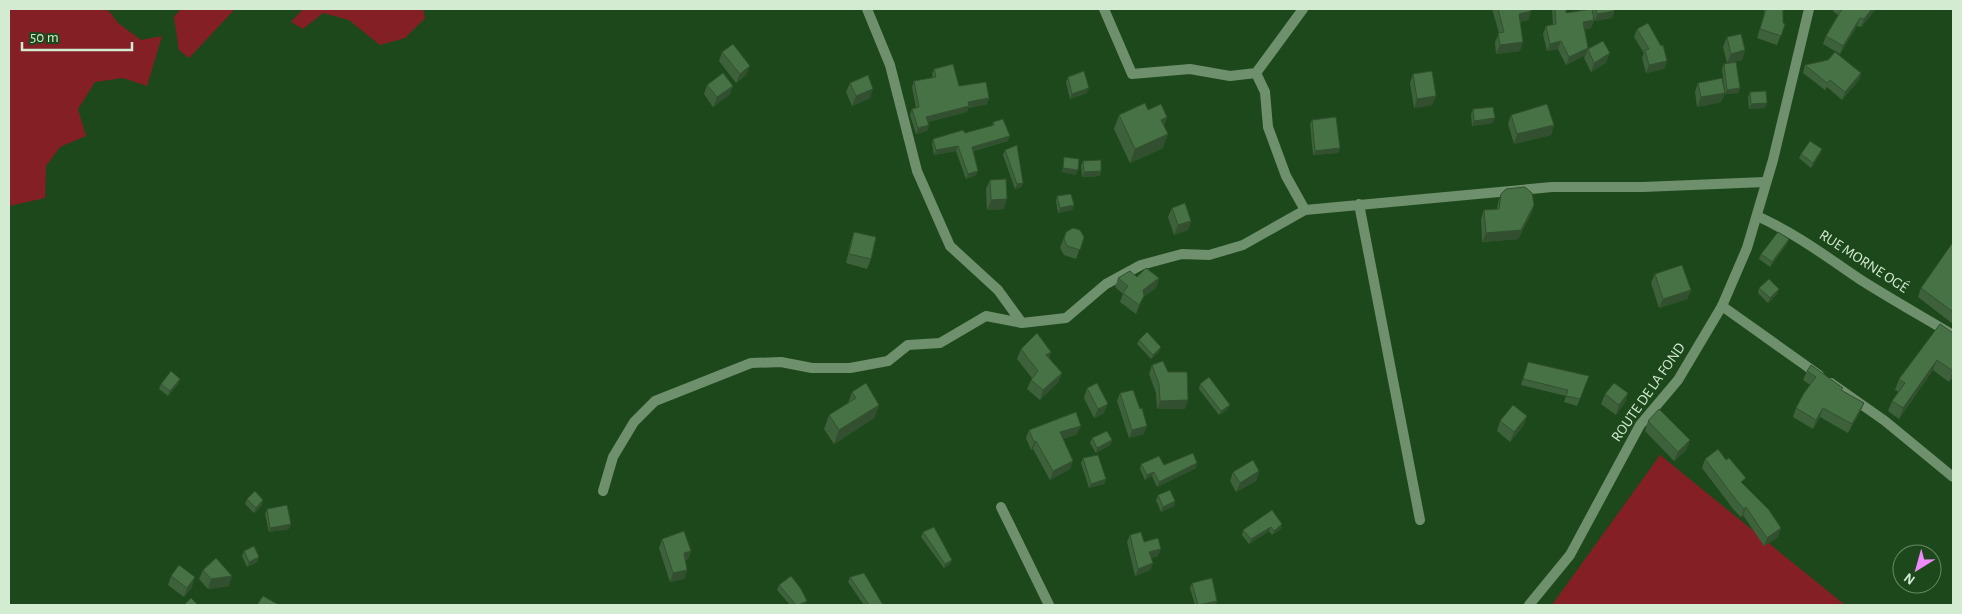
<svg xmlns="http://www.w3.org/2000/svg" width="1962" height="614" viewBox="0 0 1962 614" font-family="'Alegreya Sans',sans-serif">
  <rect width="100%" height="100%" fill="#1d481c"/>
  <path fill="#842025" d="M9 9H98L109 11 118 23 141 40 162 36 147 86 123 78 95 82 78 109 86 136 60 147 46 166 45 198 9 206Z
    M181 9H235L189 58 179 50 174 17Z
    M303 9H423L425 18 405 38 380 45 349 20 323 13 303 29 291 22Z
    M1660 455 1845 605H1552Z"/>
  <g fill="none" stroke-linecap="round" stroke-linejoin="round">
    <path stroke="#6f906d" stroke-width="10" d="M867 9 890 65 917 171 950 246 998 290 1022 323 1066 318 1106 284 1141 265 1182 254 1209 255 1243 245 1305 210 1552 187H1643L1765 182
      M1104 9 1132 74 1190 69 1230 76 1256 73
      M1303 9 1256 73 1265 92 1268 127 1286 176 1305 210
      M1359 204 1420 520
      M1757 216C1795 233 1827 257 1861 280 1891 299 1923 317 1953 335
      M1722 306 1819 375
      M1831 383 1885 421 1953 477
      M603 491 613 457 634 422 655 401 751 363 781 362 812 368H850L888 361 908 345 940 343 986 316 1022 323
      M1001 507 1049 605"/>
    <path stroke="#6f906d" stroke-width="10" d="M1529 605 1570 555 1640 425 1678 380 1722 306 1747 248 1773 160 1809 9"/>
  </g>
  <path fill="#3d623b" d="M1492 9H1531V11L1528 20 1520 22V51L1496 54 1495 42 1499 33Z
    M1552 9H1566V13L1588 9H1614V11L1612 18 1595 21 1593 16 1594 20 1591 28 1585 29 1588 49 1606 63 1591 72 1584 58 1585 55 1566 65 1558 49 1547 51 1543 34 1546 26 1553 25Z
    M1764 9H1786L1785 10H1783V23L1785 24 1777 45 1757 38 1764 14Z
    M1833 9H1876L1861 27 1857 26 1840 54 1823 44 1826 36 1838 15 1833 11Z
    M1637 29 1667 61 1664 69 1646 73 1642 58 1644 53 1634 37Z
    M1727 37 1745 50 1742 60 1727 63 1723 47Z
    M722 52 746 75 736 83 719 61Z
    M1724 64 1740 88 1738 93 1725 94 1722 69Z
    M1805 65 1861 73 1859 80 1842 100 1827 87 1825 90 1803 73Z
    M934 69 959 86 989 98 987 104 968 108 967 112 928 122 927 131 916 134 910 115 912 109 916 108 912 87 914 81 933 78 932 74Z
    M1413 74 1436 96 1432 105 1414 108 1410 83Z
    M1068 77 1087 93 1070 99 1066 82Z
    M850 83 870 98 852 106 846 92Z
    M1698 83 1725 93 1721 102 1697 107 1695 92Z
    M707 85 733 86 729 95 713 107 704 94Z
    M1750 92 1765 108 1749 109 1748 97Z
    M1473 109 1493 123 1472 126 1471 114Z
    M1148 110 1167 117 1164 126 1163 148 1130 163 1114 129 1119 115Z
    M1511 115 1554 125 1551 135 1514 144 1508 124Z
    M1312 120 1340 148 1338 153 1313 155 1310 124Z
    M993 122 1008 141 973 151 976 175 966 179 956 151 934 155 932 144 933 139 965 133 992 126Z
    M1822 149 1820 154 1811 168 1799 158 1801 154Z
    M1005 150 1023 183 1021 187 1015 189 1003 155Z
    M1083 161 1101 171 1100 176 1082 177 1081 166Z
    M990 180 1004 209 987 210 986 189Z
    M1501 194 1534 205 1531 214 1518 239 1482 242 1481 219 1484 210 1497 209 1498 203Z
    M1057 196 1074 205 1072 210 1058 213 1056 201Z
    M1172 208 1191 221 1188 230 1174 235 1168 217Z
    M854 232 871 259 867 269 846 263 851 241Z
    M1066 232 1084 237 1076 259 1064 255 1060 248Z
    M1789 239 1787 244 1770 267 1759 259 1761 254Z
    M1953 242V324L1918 297 1921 288Z
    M1655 274 1691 290 1687 299 1659 308 1651 283Z
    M1137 277 1159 278 1156 288 1143 297 1140 305 1136 314 1120 302 1123 294 1115 287 1118 278Z
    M1759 288 1779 289 1777 294 1768 303 1758 293Z
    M1953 333V381L1951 379 1949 382 1933 370 1899 419 1888 411 1892 401 1899 392 1895 390 1899 379Z
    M1139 340 1159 352 1151 359 1137 344Z
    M1021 349 1051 352 1049 358 1062 373 1058 382 1040 400 1027 389 1031 380 1032 378 1017 359Z
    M1528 362 1589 376 1577 406 1564 402 1566 396 1521 385Z
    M1152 365 1168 372 1185 409H1157L1156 393 1149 374Z
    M1807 371 1864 403 1860 412 1848 433 1820 417 1813 429 1793 417 1796 408 1810 385 1803 380Z
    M180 379 178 384 168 396 159 389 161 384Z
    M1200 384 1228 409 1219 415 1199 389Z
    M1087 388 1104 413 1094 418 1084 398Z
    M852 392 879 405 874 418 834 444 824 429 829 415 848 403Z
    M1120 393 1144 434 1129 438 1117 401Z
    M1628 393 1625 402 1616 415 1601 404 1605 394Z
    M1527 416 1523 426 1510 442 1497 431 1500 421Z
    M1648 421 1690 440 1686 450 1674 461 1645 431Z
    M1029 430 1077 434 1063 439 1070 469 1050 480 1033 449 1031 450 1026 438Z
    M1092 438 1112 440 1110 445 1096 453 1090 443Z
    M1083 458 1106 479 1104 484 1089 488 1081 463Z
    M1705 459 1743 484 1778 537 1764 546 1743 515 1741 517 1734 510 1702 468Z
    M1141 464 1164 465 1196 468 1157 487 1152 476 1145 480 1140 469Z
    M1259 471 1256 481 1236 492 1230 481 1233 472Z
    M1158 495 1175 501 1174 506 1161 512 1156 500Z
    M247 499 262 505 254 513 245 504Z
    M267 509 289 529 269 532 265 514Z
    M1272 510 1281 529 1272 535 1269 531 1249 544 1242 535 1243 530Z
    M923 532 952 560 950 564 944 568 921 537Z
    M1130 535 1144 542 1158 556 1151 558 1153 563 1150 570 1135 576 1127 542Z
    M662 539 691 551 688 559 685 560 687 570 684 579 670 582 659 548Z
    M244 551 259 557 257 562 247 567 242 556Z
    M203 570 229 586 208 589 199 579Z
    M171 576 192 587 184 597 168 585Z
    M850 577 883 605H864L848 582Z
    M1192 583 1217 601 1215 605H1195L1190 588Z
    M779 585 806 605H790L777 590Z"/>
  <path fill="#325030" d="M1872 9H1876L1861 27 1864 19Z
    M1531 11 1528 20 1516 23 1519 14Z
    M1614 11 1612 18 1595 21 1597 14Z
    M1860 18 1857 26 1840 54 1843 46Z
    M1594 20 1591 28 1581 30 1583 22Z
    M1561 41 1558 49 1547 51 1550 44Z
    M1523 42 1520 51 1496 54 1500 45Z
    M1588 48 1586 55 1566 65 1569 57Z
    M1745 50 1742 60 1727 63 1731 54Z
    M1610 53 1606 63 1591 72 1594 63Z
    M1667 61 1664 69 1646 73 1649 65Z
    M750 66 746 75 736 83 740 74Z
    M1861 73 1859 80 1842 100 1845 92Z
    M733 86 729 95 713 107 717 97Z
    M1089 88 1087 93 1070 99 1072 94Z
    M1740 88 1738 93 1725 94 1727 90Z
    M873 89 870 98 852 106 856 96Z
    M1725 93 1721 102 1697 107 1701 97Z
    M1436 96 1432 105 1414 108 1417 99Z
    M989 98 987 104 968 108 967 112 924 123 926 117 968 102Z
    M1767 103 1765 108 1749 109 1751 104Z
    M1167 117 1162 131 1161 120Z
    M1495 118 1493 123 1472 126 1474 121Z
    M929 125 927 131 916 134 918 128Z
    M1554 125 1551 135 1514 144 1517 134Z
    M1168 134 1163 148 1130 163 1135 149Z
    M1010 136 1008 141 970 151 972 147Z
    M958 146 956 151 934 155 936 150Z
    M1340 148 1338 153 1313 155 1315 151Z
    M1822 149 1820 154 1811 168 1813 163Z
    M1063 168 1078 170 1076 175 1061 172Z
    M978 171 976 175 966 179 968 174Z
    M1101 171 1100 176 1082 177 1084 172Z
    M1023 183 1021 187 1015 189 1017 184Z
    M1007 199 1004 209 987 210 991 200Z
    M1074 205 1072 210 1058 213 1060 208Z
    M1534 205 1531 214 1518 239 1482 242 1486 233Z
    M1191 221 1188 230 1174 235 1178 225Z
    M1789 239 1787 244 1770 267 1772 262Z
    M1159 278 1156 288 1143 297 1140 305 1136 314 1143 290Z
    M1779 289 1777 294 1768 303 1770 298Z
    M1691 290 1687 299 1659 308 1663 299Z
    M1161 347 1159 352 1151 359 1153 355Z
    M1051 352 1048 362 1046 355Z
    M1937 360 1933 370 1899 419 1903 408Z
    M1953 371 1951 379 1949 382Z
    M1062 373 1058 382 1040 400 1043 390Z
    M180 379 178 384 168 396 170 391Z
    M1628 393 1625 402 1616 415 1619 405Z
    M1188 400 1185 409H1157L1160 401Z
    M1864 403 1860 412 1848 433 1852 424Z
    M1108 404 1104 413 1094 418 1098 409Z
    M879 405 874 418 834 444 839 430Z
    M1230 405 1228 409 1219 415 1221 411Z
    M1823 408 1820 417 1813 429 1816 420Z
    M1527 416 1523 426 1510 442 1514 432Z
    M1081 426 1077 434 1057 441 1060 432Z
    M1147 426 1144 434 1129 438 1132 430Z
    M1112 440 1110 445 1096 453 1097 448Z
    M1690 440 1686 450 1674 461 1678 452Z
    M1036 441 1033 449 1031 450 1034 442Z
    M1073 461 1070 469 1050 480 1053 471Z
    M1197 463 1196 468 1157 487 1159 482Z
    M1259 471 1256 481 1236 492 1240 483Z
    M1154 472 1152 476 1145 480 1147 475Z
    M1106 479 1104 484 1089 488 1091 484Z
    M263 500 262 505 254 513 256 508Z
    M1175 501 1174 506 1161 512 1163 507Z
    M1746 507 1743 515 1741 517 1744 509Z
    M291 524 289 529 269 532 270 528Z
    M1282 524 1281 529 1272 535 1274 531Z
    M1271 527 1269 531 1249 544 1251 539Z
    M1781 528 1778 537 1764 546 1767 538Z
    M1161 549 1158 556 1146 559 1149 552Z
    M691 551 688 559 681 562 684 553Z
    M259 557 257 562 247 567 249 562Z
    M952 560 950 564 944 568 945 564Z
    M1153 563 1150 570 1135 576 1138 569Z
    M687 570 684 579 670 582 673 573Z
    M232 576 229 586 208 589 211 579Z
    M195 577 192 587 184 597 187 588Z
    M807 601 806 605H798Z
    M1217 601 1215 605H1198Z"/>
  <path fill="#477245" stroke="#325030" d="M1498 9H1531V11L1519 14 1523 42 1500 45 1498 33 1504 32Z
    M1555 9H1566V13L1592 9 1594 20 1583 22 1588 48 1569 57 1561 41 1550 44 1546 26 1556 24Z
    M1596 9H1614V11L1597 14Z
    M1766 9H1783V23L1785 24 1781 36 1760 29Z
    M1842 9H1872L1864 19 1860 18 1843 46 1826 36Z
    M1648 23 1661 46 1663 45 1667 61 1649 65 1645 50 1649 49 1637 29Z
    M1741 34 1745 50 1731 54 1727 37Z
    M1603 41 1610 53 1594 63 1588 49Z
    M733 44 750 66 740 74 722 52Z
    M1835 52 1861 73 1845 92 1830 80 1827 83 1805 65 1828 60Z
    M1736 62 1740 88 1727 90 1724 64Z
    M953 64 959 86 986 82 989 98 968 102 969 106 926 117 929 125 918 128 912 109 919 107 914 81 936 77 934 69Z
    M1084 71 1089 88 1072 94 1068 77Z
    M1432 71 1436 96 1417 99 1413 74Z
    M723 73 733 86 717 97 707 85Z
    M868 75 873 89 856 96 850 83Z
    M1722 78 1725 93 1701 97 1698 83Z
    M1766 91 1767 103 1751 104 1750 92Z
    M1145 103 1148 110 1161 104 1167 117 1161 120 1168 134 1135 149 1119 115Z
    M1547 104 1554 125 1517 134 1511 115Z
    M1493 107 1495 118 1474 121 1473 109Z
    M1336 117 1340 148 1315 151 1312 120Z
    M1003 119 1010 136 972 147 978 171 968 174 958 146 936 150 933 139 963 130 965 133 994 125 993 122Z
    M1810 141 1822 149 1813 163 1801 154Z
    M1017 145 1023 183 1017 184 1005 150Z
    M1064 157 1079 159 1078 170 1063 168Z
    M1101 160V171L1084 172 1083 161Z
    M1006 179 1007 199 991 200 990 180Z
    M1525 187 1532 193 1534 205 1521 230 1486 233 1484 210 1499 209 1501 194 1506 189Z
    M1071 194 1074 205 1060 208 1057 196Z
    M1185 203 1191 221 1178 225 1172 208Z
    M1073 228 1080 230 1084 237 1080 250 1067 246 1064 239 1066 232Z
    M854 232 876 237 871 259 849 254Z
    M1778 232 1789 239 1772 262 1761 254Z
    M1953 242V312L1921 288Z
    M1682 265 1691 290 1663 299 1655 274Z
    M1146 268 1159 278 1143 290 1144 296 1139 305 1123 293 1128 286 1118 278 1130 271 1137 277Z
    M1769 279 1779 289 1770 298 1759 288Z
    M1940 324 1953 333V371L1937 360 1903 408 1892 401 1905 383 1899 379Z
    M1147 332 1161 347 1153 355 1139 340Z
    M1037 333 1051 352 1046 355 1062 373 1043 390 1031 380 1038 371 1021 349Z
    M1163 361 1168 372H1187L1188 400 1160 401 1159 384 1152 365Z
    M1528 362 1589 376 1580 399 1566 396 1568 390 1523 379Z
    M1811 365 1843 388 1841 390 1864 403 1852 424 1823 408 1816 420 1796 408 1804 393 1816 377 1807 371Z
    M171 371 180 379 170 391 161 384Z
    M1209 377 1230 405 1221 411 1200 384Z
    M866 383 879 405 839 430 829 415 856 398 852 392Z
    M1097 383 1108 404 1098 409 1087 388Z
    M1614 383 1628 393 1619 405 1605 394Z
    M1133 390 1140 409 1142 408 1147 426 1132 430 1120 393Z
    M1513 405 1527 416 1514 432 1500 421Z
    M1659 409 1690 440 1678 452 1648 421Z
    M1076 412 1081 426 1060 432 1073 461 1053 471 1036 441 1034 442 1029 430Z
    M1107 431 1112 440 1097 448 1092 438Z
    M1718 449 1726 460 1729 458 1746 478 1741 482 1769 510 1781 528 1767 538 1746 507 1744 509 1737 501 1705 459Z
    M1193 453 1197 463 1159 482 1154 472 1147 475 1141 464 1159 456 1164 465Z
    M1098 455 1106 479 1091 484 1083 458Z
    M1253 460 1259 471 1240 483 1233 472Z
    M1170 490 1175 501 1163 507 1158 495Z
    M255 491 263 500 256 508 247 499Z
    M287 505 291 524 270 528 267 509Z
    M1272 510 1282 524 1274 531 1271 527 1251 539 1243 530Z
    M934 527 952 560 945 564 923 532Z
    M684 531 691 551 684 553 687 570 673 573 662 539Z
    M1141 532 1144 542 1158 538 1161 549 1149 552 1153 563 1138 569 1130 535Z
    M254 546 259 557 249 562 244 551Z
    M216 558 232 576 211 579 203 570Z
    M179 565 195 577 187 588 171 576Z
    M864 573 883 605H869L850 577Z
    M791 576 801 589 807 601 798 605H796L779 585Z
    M1212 578 1217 601 1198 605 1192 583Z
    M263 596 279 605H257Z
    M191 598 198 605H184Z"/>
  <g text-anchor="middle" stroke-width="4" stroke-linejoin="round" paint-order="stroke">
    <g font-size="15" fill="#d3ebd1" stroke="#1d481c">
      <text transform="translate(1864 261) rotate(33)" y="5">RUE MORNE OGÉ</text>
      <text transform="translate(1648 392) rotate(-55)" y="5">ROUTE DE LA FOND</text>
    </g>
  </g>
  <rect width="1962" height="614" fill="none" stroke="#d3ebd1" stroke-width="20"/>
  <g transform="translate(1917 569) rotate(217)"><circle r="24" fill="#1d481c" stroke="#668964"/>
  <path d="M0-4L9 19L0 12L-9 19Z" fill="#ed8cf9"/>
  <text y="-8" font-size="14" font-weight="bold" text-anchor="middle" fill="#d3ebd1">N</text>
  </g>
  <path d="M22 42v8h110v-8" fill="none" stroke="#d3ebd1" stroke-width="2.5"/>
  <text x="30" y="42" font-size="15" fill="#d3ebd1" stroke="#1d481c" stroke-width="4" paint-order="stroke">50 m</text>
</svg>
